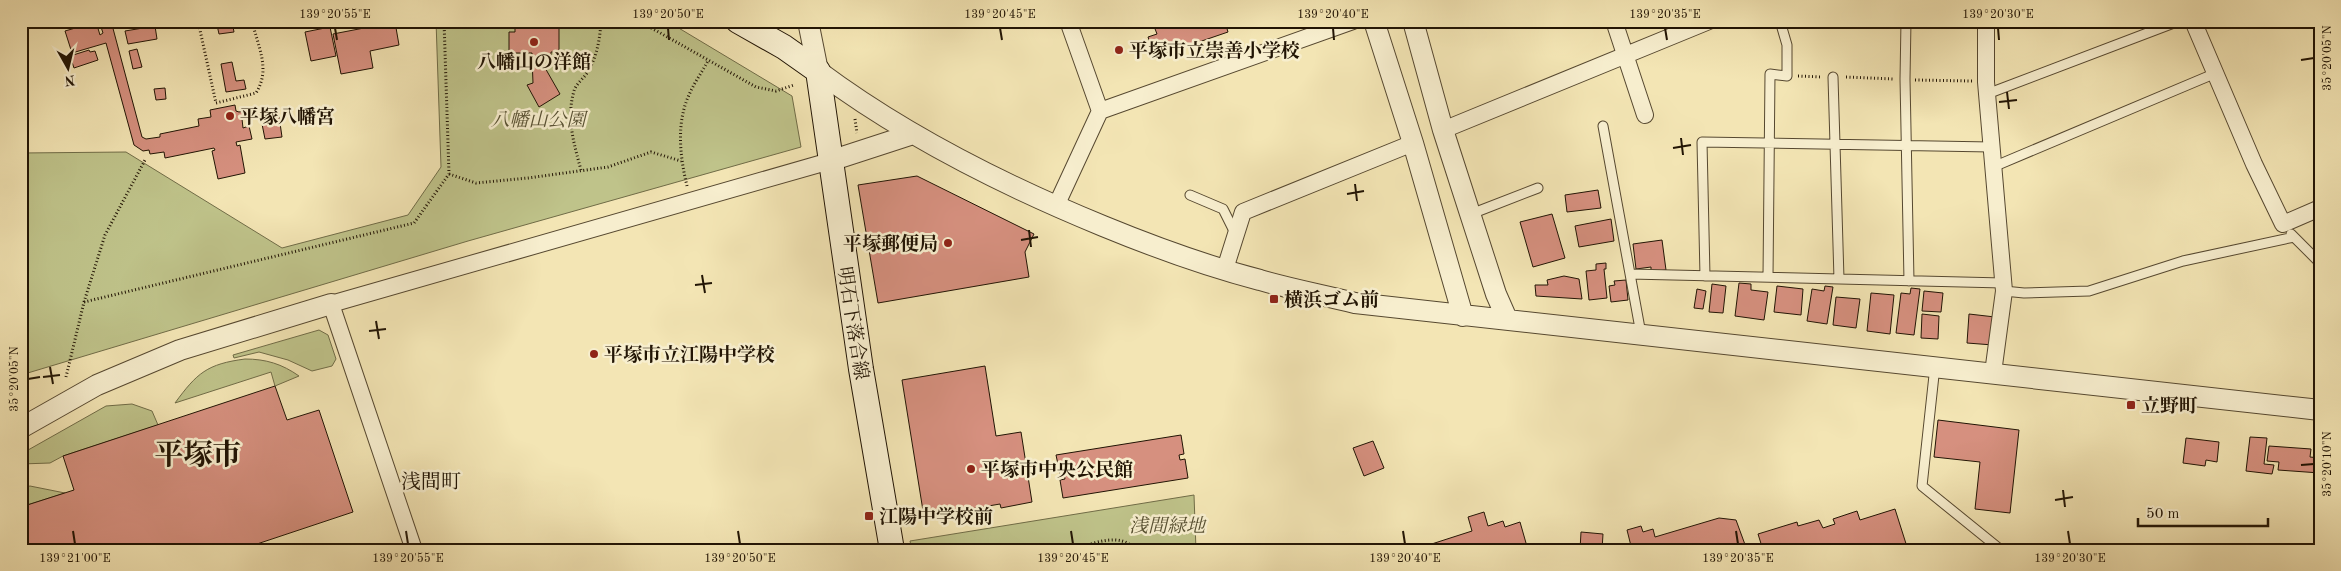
<svg xmlns="http://www.w3.org/2000/svg" width="2341" height="571" viewBox="0 0 2341 571" font-family="'Old Standard TT','Noto Serif JP',serif">
  <rect width="100%" height="100%" fill="#f3e5b4"/>
  <filter id="stains"><feTurbulence type="fractalNoise" baseFrequency=".004" numOctaves="4"/><feColorMatrix values="0 0 0 0 .2 0 0 0 0 .09 0 0 0 0 .02 0 0 0 .5 -.17"/></filter>
  <radialGradient id="worn" r=".72"><stop offset=".6" stop-color="#630" stop-opacity="0"/><stop offset="1" stop-color="#630" stop-opacity=".3"/></radialGradient>
  <path fill="#bfc38a" stroke="#706c47" d="M436 21H667L792 96 801 147 468 241 21 375V153L126 152 282 248 408 215 441 167Z
    M319 330 328 335 336 359 332 366 312 371 288 360 259 352 234 358 233 355Z
    M245 359C266 359 282 364 299 376L275 386 271 372 175 403C197 373 207 364 245 359Z
    M132 404 152 411 158 425 63 456 50 463 21 464V454L106 406Z
    M30 486 65 493 21 507V488Z
    M1194 495 1196 550H912L910 541Z"/>
  <path fill="#d6907f" stroke="#211404" d="M99 21H111L142 137 146 139 160 137V134L199 126 198 119 211 117 210 110 235 105 236 111 239 112 259 108 261 115 242 119 243 128 249 126 252 139 236 142 237 146 240 145 245 173 218 179 212 151 215 150 214 148 165 158 164 152 150 154 149 150 143 151 134 145 106 43 72 53 65 31 96 22 100 35 103 33Z
    M515 21H559V52H551V58L532 56V53H509V32H515Z
    M1152 21H1229L1225 22 1228 32 1155 57 1148 37 1157 34Z
    M232 22 234 32 219 34 217 25Z
    M395 22 399 45 370 51 373 68 341 74 333 34Z
    M155 26 157 39 128 44 125 31Z
    M330 27 336 56 311 61 305 32Z
    M137 49 142 67 133 69 129 51Z
    M89 50 90 52 95 51 98 60 74 68 70 56Z
    M532 58H538V67L544 66 560 94 539 107 527 85 533 83Z
    M232 62 236 81 244 80 246 89 226 92 221 64Z
    M165 88 166 99 156 100 154 89Z
    M273 113V117L279 116 282 137 265 139 261 119H264V114Z
    M917 176 1034 234 1025 252 1029 277 878 303 858 185Z
    M1598 190 1601 208 1567 212 1565 195Z
    M1552 214 1565 258 1533 267 1520 222Z
    M1611 219 1614 241 1579 247 1575 226Z
    M1662 240 1666 270 1651 272V267L1636 269 1633 244Z
    M1606 263V269H1604L1607 298 1589 300 1586 271 1596 270V264Z
    M1564 276 1579 279 1582 299 1536 296 1535 285H1548L1547 280Z
    M1626 280 1628 300 1611 302 1609 286 1615 285 1614 281Z
    M1739 283 1751 284V290L1768 292 1764 320 1735 316Z
    M1712 284 1726 286 1723 313 1709 312Z
    M1777 286 1803 289 1801 315 1774 312Z
    M1825 286 1833 287 1827 324 1807 321 1812 289 1824 291Z
    M1911 288 1920 289 1914 335 1896 333 1901 293 1910 294Z
    M1697 289 1706 291 1703 309 1694 308Z
    M1924 291 1943 293 1941 312 1922 311Z
    M1871 293 1894 295 1890 334 1867 331Z
    M1836 297 1860 299 1856 328 1833 325Z
    M1922 314 1939 316 1938 339 1921 338Z
    M1969 314 1995 317 1993 345 1967 343Z
    M985 366 996 436 1021 432 1032 502 1001 508 1000 504 924 517 902 380Z
    M275 386 287 420 319 410 353 512 239 550H30L21 522V507L74 490 63 456Z
    M1938 420 2019 430 2010 513 1975 509 1980 462 1934 457Z
    M1181 435 1184 454 1179 455 1180 460 1185 459 1188 478 1063 498 1060 480 1065 479 1064 474H1060L1056 455Z
    M2250 437 2267 438 2264 464 2274 465 2272 474 2246 471Z
    M2186 438 2219 442 2217 462 2206 460 2205 466 2183 463Z
    M1373 441 1384 468 1364 476 1353 448Z
    M2269 446 2311 449 2310 457 2320 458V473L2278 470 2279 462 2267 461Z
    M1895 509 1908 550H1763L1758 534 1797 522 1798 526 1819 520 1823 528 1835 524 1833 519 1857 511 1860 520Z
    M1484 512 1488 526 1503 521 1505 527 1520 522 1528 550H1413L1472 531 1468 517Z
    M1719 518 1736 520 1747 550H1632L1627 530 1641 526 1643 532 1653 529 1655 537Z
    M1581 532 1603 534 1602 550H1580Z"/>
  <g fill="none" stroke-linecap="round" stroke-linejoin="round">
    <g stroke="#564830" stroke-width="11">
      <path id="service" d="M1906 21 1905 79 1909 281
        M1833 77 1839 279
        M1987 94 2179 21
        M1603 126 1641 334
        M1993 167 2216 73
        M1190 195 1223 209 1235 233
        M1471 214 1538 188
        M2291 234 2320 263
        M1630 274 2003 283
        M1705 276 1702 142 1991 147
        M1768 277 1770 74 1787 76V45L1780 21
        M2004 291 2024 293 2089 291 2183 261 2294 237
        M1935 366 1922 486 2001 550"/>
    </g>
    <g stroke="#564830" stroke-width="18">
      <path id="minor" d="M1068 21 1100 111 1353 21
        M1614 21 1645 115
        M1986 21V82L2004 291 1993 373
        M2193 21 2254 164 2283 224 2320 208
        M1443 130 1709 21
        M1056 206 1100 111
        M1225 269 1243 212 1413 143
        M414 550 331 304 830 161"/>
    </g>
    <g stroke="#564830" stroke-width="22">
      <path id="tertiary" d="M808 21 818 71C905 136 1003 185 1103 226 1154 247 1206 266 1260 280 1291 289 1323 295 1355 303L2320 410
        M1374 21 1413 143 1463 316
        M1413 21 1443 130 1496 294 1507 319
        M830 161 913 134
        M21 428 97 385 180 350 331 304"/>
    </g>
    <g stroke="#211404" stroke-width="26">
      <path id="secondary" d="M738 21 784 47 818 71 861 369 892 550"/>
    </g>
    <path stroke="#211404" stroke-width="3" stroke-dasharray="1 2.5" stroke-linecap="butt" d="M198 21 216 103 256 93C271 69 258 47 252 21
      M639 21 756 87 776 91 794 85
      M1798 76 1822 77
      M1846 77 1894 79
      M1915 80 1972 81
      M855 119 857 133
      M581 170C574 144 566 118 574 91 576 84 583 79 587 73 597 57 600 39 601 21
      M449 174 476 183 528 178 608 167 651 152 681 161
      M687 186C680 157 676 123 689 95 694 83 702 72 708 61
      M84 302 414 223 449 174 444 21
      M66 377 84 302 105 235 145 160
      M1071 550C1090 545 1121 530 1135 550"/>
    <use href="#service" stroke="#f7eece" stroke-width="9"/>
    <use href="#minor" stroke="#f7eece" stroke-width="16"/>
    <use href="#tertiary" stroke="#f7eece" stroke-width="20"/>
    <use href="#secondary" stroke="#f7eece" stroke-width="24"/>
  </g>
  <path fill="none" stroke="#211404" stroke-width="2" d="M335 28 337 40M668 28 669 40M1000 28 1002 40M1333 28 1334 40M1665 28 1667 40M1998 28 1999 40M2301 60 2314 58M2007 92 2009 109M1999 102 2017 100M1681 138 1683 155M1673 148 1691 145M1355 184 1357 201M1347 194 1364 191M1029 230 1031 247M1021 240 1038 237M702 275 705 293M695 285 712 283M376 321 379 339M369 331 386 329M50 367 53 384M43 377 60 375M28 379 40 377M2301 465 2314 464M2063 490 2065 507M2055 500 2073 497M73 531 75 544M406 531 408 544M738 531 740 544M1071 531 1073 544M1403 531 1405 544M1736 531 1738 544M2068 531 2070 544"/>
  <g fill="#8f2418" stroke="#f7eece" stroke-width="2">
    <circle cx="534" cy="42" r="5"/>
    <circle cx="1119" cy="50" r="5"/>
    <circle cx="230" cy="116" r="5"/>
    <circle cx="948" cy="243" r="5"/>
    <rect x="1269" y="294" width="10" height="10" rx="2.5"/>
    <circle cx="594" cy="354" r="5"/>
    <rect x="2126" y="400" width="10" height="10" rx="2.5"/>
    <circle cx="971" cy="469" r="5"/>
    <rect x="864" y="511" width="10" height="10" rx="2.5"/>
  </g>
  <g text-anchor="middle" stroke-width="5" stroke-linejoin="round" paint-order="stroke">
    <g font-size="19" font-weight="bold" fill="#211404" stroke="#f7eece" text-anchor="start">
      <text x="1129" y="57">平塚市立崇善小学校</text>
      <text x="534" y="68" text-anchor="middle">八幡山の洋館</text>
      <text x="240" y="123">平塚八幡宮</text>
      <text x="938" y="250" text-anchor="end">平塚郵便局</text>
      <text x="1284" y="306">横浜ゴム前</text>
      <text x="604" y="361">平塚市立江陽中学校</text>
      <text x="2141" y="412">立野町</text>
      <text x="981" y="476">平塚市中央公民館</text>
      <text x="879" y="523">江陽中学校前</text>
    </g>
    <g font-size="19" font-style="italic" fill="#585133" stroke="#f7eece">
      <text x="538" y="126">八幡山公園</text>
      <text x="1167" y="532">浅間緑地</text>
    </g>
    <g font-size="19" fill="#211404" stroke="#f7eece">
      <text transform="translate(854 323) rotate(81)" y="7">明石下落合線</text>
    </g>
    <g font-size="20" fill="#211404" stroke="#f7eece">
      <text x="431" y="488">浅間町</text>
    </g>
    <g font-size="29" font-weight="bold" fill="#211404" stroke="#f7eece">
      <text x="198" y="464">平塚市</text>
    </g>
  </g>
  <rect width="2341" height="571" fill="none" stroke="#f3e5b4" stroke-width="55"/>
  <g transform="translate(68 68) rotate(172)" stroke="#f7eece" stroke-width="4" paint-order="stroke">
  <path d="M0-4L9 19L0 12L-9 19Z" fill="#211404"/>
  <text y="-8" font-size="14" font-weight="bold" text-anchor="middle" fill="#211404">N</text>
  </g>
  <path d="M2138 518v8h130v-8" fill="none" stroke="#211404" stroke-width="2.5"/>
  <text x="2146" y="518" font-size="15" fill="#211404" stroke="#f7eece" stroke-width="4" paint-order="stroke">50 m</text>
  <rect x="28" y="28" width="2286" height="516" fill="none" stroke="#211404" stroke-width="2"/>
  <g font-size="12" text-anchor="middle" fill="#211404">
    <text x="335" y="18">139°20'55"E</text>
    <text x="668" y="18">139°20'50"E</text>
    <text x="1000" y="18">139°20'45"E</text>
    <text x="1333" y="18">139°20'40"E</text>
    <text x="1665" y="18">139°20'35"E</text>
    <text x="1998" y="18">139°20'30"E</text>
    <text transform="translate(2327 58) rotate(-90)" y="4">35°20'05"N</text>
    <text transform="translate(14 379) rotate(-90)" y="4">35°20'05"N</text>
    <text transform="translate(2327 464) rotate(-90)" y="4">35°20'10"N</text>
    <text x="75" y="562">139°21'00"E</text>
    <text x="408" y="562">139°20'55"E</text>
    <text x="740" y="562">139°20'50"E</text>
    <text x="1073" y="562">139°20'45"E</text>
    <text x="1405" y="562">139°20'40"E</text>
    <text x="1738" y="562">139°20'35"E</text>
    <text x="2070" y="562">139°20'30"E</text>
  </g>
  <rect width="100%" height="100%" filter="url(#stains)"/>
  <rect width="100%" height="100%" fill="url(#worn)"/>
</svg>
